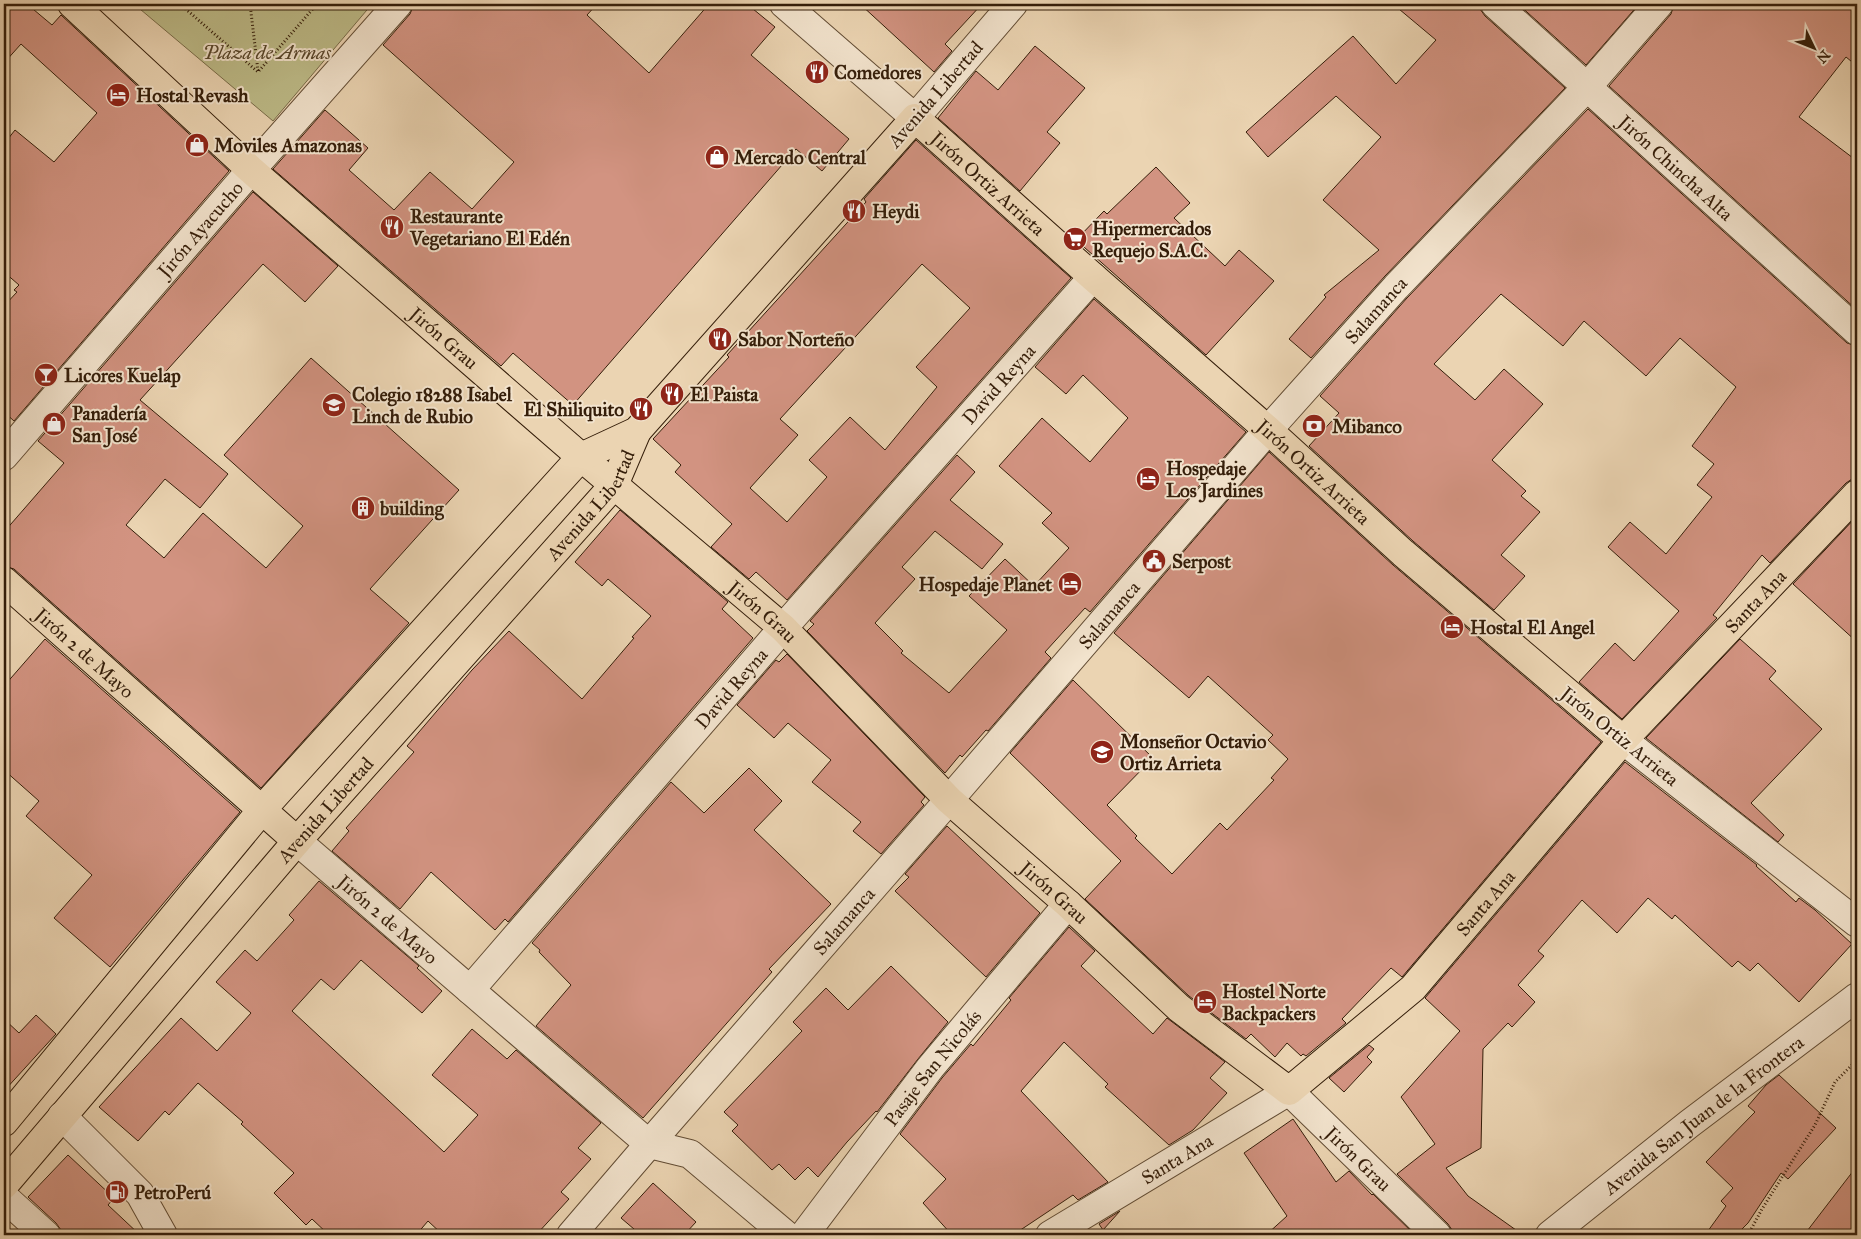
<svg xmlns="http://www.w3.org/2000/svg" width="1861" height="1239" viewBox="0 0 1861 1239" font-family="'IM FELL Great Primer',serif">
  <rect width="100%" height="100%" fill="#ebd4b2"/>
  <filter id="stains"><feTurbulence type="fractalNoise" baseFrequency=".004" numOctaves="4"/><feColorMatrix values="0 0 0 0 .2 0 0 0 0 .09 0 0 0 0 .02 0 0 0 .5 -.17"/></filter>
  <radialGradient id="worn" r=".72"><stop offset=".6" stop-color="#630" stop-opacity="0"/><stop offset="1" stop-color="#630" stop-opacity=".3"/></radialGradient>
  <path fill="#bdbb88" stroke="#796c49" d="M134 4H372L273 121Z"/>
  <path fill="#d29381" stroke="#351e0a" fill-rule="evenodd" d="M4 4H27L52 25 61 15 229 171 14 421 4 412V306L17 292 14 290 19 285 4 272V144L15 130 54 162 97 113 21 44 4 63Z
    M414 4H597L587 15 649 73 709 4H747L775 27 751 55 849 139 822 171 796 149 573 405 513 353 501 366 273 169 325 110 368 148 349 170 394 210 430 172 472 209 514 162 383 45 410 14Z
    M860 4H982L945 44 952 51 934 72Z
    M1393 4H1480V9L1485 16 1565 88 1385 276 1311 358 1289 339 1326 297 1324 295 1379 250 1323 200 1381 137 1336 96 1268 157 1246 132 1353 36 1396 84 1436 40Z
    M1518 4H1639L1586 65Z
    M1674 4H1857V66L1846 57 1799 117 1857 161V310L1609 86 1671 14Z
    M1035 46 1085 88 1047 132 1060 143 1020 191 938 118 976 71 998 90Z
    M1588 109 1847 343 1857 346V479H1852L1846 483 1770 563 1762 555 1713 615 1717 618 1622 719 1579 682 1615 643 1634 661 1679 611 1608 547 1630 522 1666 554 1712 497 1697 485 1714 464 1692 446 1736 387 1680 338 1646 376 1584 321 1563 346 1501 294 1434 364 1475 400 1504 369 1543 404 1492 460 1526 491 1521 496 1540 512 1501 555 1525 576 1494 610 1413 541 1309 446 1339 413 1320 396 1407 298Z
    M916 140 1071 278 787 600 756 572 749 579 711 547 732 524 675 472 681 465 653 439 729 357 727 355 866 202 864 199ZM922 264 970 308 916 367 937 387 885 450 850 417 809 460 827 477 787 522 750 488 798 435 780 419Z
    M1156 167 1190 203 1174 218 1225 266 1239 250 1274 281 1206 355 1076 240 1104 211 1107 214Z
    M253 192 338 266 305 302 263 264 140 400 228 474 200 508 165 479 126 525 164 558 203 513 266 568 303 526 224 455 311 358 459 490 370 589 409 623 261 788 14 569 4 566V532L64 463 38 441Z
    M1094 299 1246 432 1090 612 1085 608 1045 652 1051 658 988 731 986 730 962 757 960 755 945 773 807 631 814 624 810 621 957 455 975 472 950 500 1003 544 982 569 935 531 902 567 915 579 875 623 903 651 901 653 949 693 1007 630 969 596 1005 559 1034 586 1069 548 1042 523 1052 513 999 466 1042 418 1090 462 1128 418 1083 375 1066 394 1035 367Z
    M1269 452 1393 565 1601 742 1402 977 1391 968 1342 1019 1346 1023 1306 1056 1303 1054 1301 1056 1287 1043 1275 1057 1251 1034 1246 1039 1189 996 1085 899 1121 861 1010 753 1073 680 1153 758 1107 805 1137 836 1135 838 1172 874 1220 823 1227 830 1274 780 1271 778 1288 759 1268 740 1273 735 1208 676 1189 698 1114 633Z
    M620 510 728 602 722 609 753 638 508 922 505 919 495 930 431 872 400 909 332 851 349 831 346 828 414 752 407 746 472 670 509 631 582 699 634 638 632 637 651 616 608 579 602 586 575 562Z
    M1857 516V642L1793 584Z
    M45 639 240 812 110 967 54 918 92 875 26 816 39 801 4 770V686Z
    M1740 639 1776 671 1769 679 1822 729 1751 803 1784 835 1778 842 1646 738Z
    M787 654 925 797 921 802 924 805 881 854 853 831 861 822 812 782 831 760 788 723 774 738 737 705 776 660 779 662Z
    M1625 762 1757 865 1756 866 1796 902 1799 898 1815 910 1852 944 1799 1002 1758 963 1750 971 1738 961 1732 967 1675 915 1672 919 1648 898 1617 933 1582 900 1538 951 1544 956 1518 985 1535 1002 1512 1027 1508 1023 1483 1049 1481 1148 1446 1168 1468 1196 1523 1235H1452V1230L1448 1224 1397 1174 1435 1144 1401 1097 1460 1031 1425 998Z
    M749 768 782 801 754 830 831 904 769 969 772 972 643 1118 536 1026 571 985 539 952 540 950 532 943 671 782 704 813Z
    M947 826 1040 913 986 977 895 891 909 877 905 874Z
    M319 881 419 966 417 968 442 991 422 1013 361 960 334 990 321 979 292 1011 444 1152 478 1115 432 1075 472 1029 507 1059 516 1050 601 1123 578 1148 591 1159 561 1192 569 1199 536 1235H443L428 1221 416 1235H329L312 1219 306 1225 274 1193 294 1173 241 1124 243 1122 198 1083 169 1115 165 1111 138 1141 99 1107 181 1018 217 1051 251 1013 216 982 245 950 257 961 294 920 289 915Z
    M1069 927 1095 951 1081 966 1153 1034 1167 1018 1225 1062 1210 1078 1227 1093 1193 1130 1169 1145 1105 1087 1108 1084 1064 1042 1021 1091 1108 1182 1078 1200 1073 1195 1013 1235H952L923 1203 946 1179 900 1134 942 1078 971 1044 973 1046 1011 1000 1009 998Z
    M891 966 948 1022 918 1059 877 1112 876 1111 847 1142 818 1177 808 1167 795 1180 779 1164 772 1170 732 1131 738 1125 724 1112 802 1031 793 1022 826 988 848 1010Z
    M36 1015 56 1034 4 1091V1019L19 1033Z
    M1369 1045 1374 1049 1367 1057 1372 1062 1344 1092 1329 1078Z
    M1779 1075 1836 1128 1788 1179 1781 1173 1748 1223 1736 1235H1705L1726 1206 1721 1201 1733 1188 1706 1162 1755 1112 1748 1106 1766 1085Z
    M1293 1119 1336 1182 1349 1171 1372 1195 1373 1194 1415 1235H1266L1287 1216 1244 1153Z
    M68 1155 114 1198 108 1205 140 1235H61V1230L56 1223 28 1197Z
    M1857 1166V1235H1804Z
    M653 1183 696 1222 684 1235H641L621 1218Z
    M1120 1211 1103 1230 1099 1224Z"/>
  <g fill="none" stroke-linecap="round" stroke-linejoin="round">
    <g stroke="#624c34" stroke-width="30">
      <g id="minor">
        <path d="M784 4 915 118 1013 4"/>
        <path id="s1" d="M1495 4 1857 331"/>
        <path id="s2" d="M4 456 251 170 398 4"/>
        <path d="M1623 740 1857 923"/>
        <path id="s3" d="M297 841 649 1144 690 1154 786 1235"/>
        <path id="s4" d="M470 990 783 628 1093 277"/>
        <path d="M62 1116 140 1194 163 1235"/>
        <path d="M4 1197 46 1235"/>
        <path id="s5" d="M571 1235 649 1144 949 800 1268 430 1396 287 1587 87 1659 4"/>
        <path id="s6" d="M804 1235 930 1068 1068 904"/>
        <path id="s7" d="M1050 1235 1289 1091 1437 1235"/>
        <path id="s8" d="M1550 1235 1689 1124 1857 997"/>
      </g>
    </g>
    <g stroke="#351e0a" stroke-width="30">
      <g id="major">
        <path id="s9" d="M72 4 251 170 581 457 783 628 949 800 1068 904 1179 1008 1289 1091 1413 988 1623 740 1857 494"/>
        <path id="s10" d="M4 581 297 841"/>
        <path id="s11" d="M4 1122 266 805 581 457 637 431 915 118 1093 277 1268 430 1403 553 1623 740"/>
        <path id="s12" d="M4 1185 297 841 614 485 637 431"/>
      </g>
    </g>
    <path stroke="#351e0a" stroke-width="3" stroke-dasharray="1 2.5" stroke-linecap="butt" d="M180 4 258 72 317 4
      M250 4 258 71
      M1748 1235 1762 1209 1815 1125 1835 1082 1857 1060"/>
    <use href="#minor" stroke="#f2e3cd" stroke-width="28"/>
    <use href="#major" stroke="#ebd4b2" stroke-width="28"/>
  </g>
  <defs>
    <g id="restaurant-disc" transform="scale(1.25)"><circle r="9.5" fill="#8f2418" stroke="#f2e3cd"/><path d="M-5-6h1v4h1v-4h1v4h1v-4h1v5L-1.5 .5V6h-2V.5L-5-1ZM5-6V6H3V1.5H1.5Q1.5-4 5-6Z" fill="#fff"/></g>
    <g id="hotel-disc" transform="scale(1.25)"><circle r="9.5" fill="#8f2418" stroke="#f2e3cd"/><path d="M-6-4.5h1.5V1H6V5H4.5V3h-9V5H-6ZM-4 0a1.8 1.8 0 1 1 3.6 0ZM.5 0V-2.5h3Q6-2.5 6 0Z" fill="#fff"/></g>
    <g id="shop-disc" transform="scale(1.25)"><circle r="9.5" fill="#8f2418" stroke="#f2e3cd"/><path d="M-5-2.5h2.3a2.7 3.5 0 0 1 5.4 0H5L5.5 6h-11ZM-1.5-2.5h3a1.5 2.3 0 0 0-3 0Z" fill="#fff"/></g>
    <g id="supermarket-disc" transform="scale(1.25)"><circle r="9.5" fill="#8f2418" stroke="#f2e3cd"/><path d="M-6-5.5h2.5l.6 2H6L4.5 2H-2.5L-4.4-4H-6ZM-1.5 3.2a1.3 1.3 0 1 0 .1 0ZM3 3.2a1.3 1.3 0 1 0 .1 0Z" fill="#fff"/></g>
    <g id="bar-disc" transform="scale(1.25)"><circle r="9.5" fill="#8f2418" stroke="#f2e3cd"/><path d="M-6-5H6L.8 .8V4.5H3.5V6h-7V4.5H-.8V.8Z" fill="#fff"/></g>
    <g id="school-disc" transform="scale(1.25)"><circle r="9.5" fill="#8f2418" stroke="#f2e3cd"/><path d="M0-5L7-2L0 1L-7-2ZM-4 1L0 2.5L4 1V4Q0 6-4 4Z" fill="#fff"/></g>
    <g id="bank-disc" transform="scale(1.25)"><circle r="9.5" fill="#8f2418" stroke="#f2e3cd"/><path d="M-6-4H6V4H-6ZM0-2.3a2.3 2.3 0 1 0 0 4.6a2.3 2.3 0 1 0 0-4.6Z" fill="#fff"/></g>
    <g id="building-disc" transform="scale(1.25)"><circle r="9.5" fill="#8f2418" stroke="#f2e3cd"/><path d="M-4-6H4V6H1V3H-1V6H-4ZM-2.5-4.3h1.7v1.8h-1.7ZM.8-4.3h1.7v1.8H.8ZM-2.5-1h1.7V.8h-1.7ZM.8-1h1.7V.8H.8Z" fill="#fff"/></g>
    <g id="civic-disc" transform="scale(1.25)"><circle r="9.5" fill="#8f2418" stroke="#f2e3cd"/><path d="M-.6-6.5H3V-4.5H.6V-3L4-1V1h2V6H-6V1h2V-1L-.6-3ZM-1.2 2.5V6h2.4V2.5Z" fill="#fff"/></g>
    <g id="fuel-disc" transform="scale(1.25)"><circle r="9.5" fill="#8f2418" stroke="#f2e3cd"/><path d="M-5.5-6h7V0h2V4h1.3V-2.5L3-4.5l.8-.8L6-3V5H2.5V1h-1V6h-7ZM-4.2-4.7v3.2H.2V-4.7Z" fill="#fff"/></g>
  </defs>
  <g fill-rule="evenodd">
    <use href="#restaurant-disc" x="817" y="72"/>
    <use href="#hotel-disc" x="118" y="95"/>
    <use href="#shop-disc" x="197" y="145"/>
    <use href="#shop-disc" x="717" y="157"/>
    <use href="#restaurant-disc" x="854" y="211"/>
    <use href="#restaurant-disc" x="392" y="227"/>
    <use href="#supermarket-disc" x="1075" y="239"/>
    <use href="#restaurant-disc" x="720" y="339"/>
    <use href="#bar-disc" x="46" y="375"/>
    <use href="#restaurant-disc" x="672" y="394"/>
    <use href="#school-disc" x="334" y="405"/>
    <use href="#restaurant-disc" x="641" y="409"/>
    <use href="#shop-disc" x="54" y="424"/>
    <use href="#bank-disc" x="1314" y="426"/>
    <use href="#hotel-disc" x="1148" y="479"/>
    <use href="#building-disc" x="363" y="508"/>
    <use href="#civic-disc" x="1154" y="561"/>
    <use href="#hotel-disc" x="1070" y="584"/>
    <use href="#hotel-disc" x="1452" y="627"/>
    <use href="#school-disc" x="1102" y="752"/>
    <use href="#hotel-disc" x="1205" y="1002"/>
    <use href="#fuel-disc" x="117" y="1192"/>
  </g>
  <g text-anchor="middle" stroke-width="4" stroke-linejoin="round" paint-order="stroke">
    <g font-size="19" font-style="italic" fill="#57452a" stroke="#f2e3cd">
      <text x="267" y="59">Plaza de Armas</text>
    </g>
    <g font-size="19" font-weight="bold" fill="#351e0a" stroke="#f2e3cd" text-anchor="start">
      <text x="834" y="79">Comedores</text>
      <text x="136" y="102">Hostal Revash</text>
      <text x="214" y="152">Moviles Amazonas</text>
      <text x="734" y="164">Mercado Central</text>
      <text x="872" y="218">Heydi</text>
      <text x="410" y="223">Restaurante<tspan x="410" dy="22">Vegetariano El Edén</tspan></text>
      <text x="1092" y="235">Hipermercados<tspan x="1092" dy="22">Requejo S.A.C.</tspan></text>
      <text x="738" y="346">Sabor Norteño</text>
      <text x="64" y="382">Licores Kuelap</text>
      <text x="352" y="401">Colegio 18288 Isabel<tspan x="352" dy="22">Linch de Rubio</tspan></text>
      <text x="690" y="401">El Paista</text>
      <text x="624" y="416" text-anchor="end">El Shiliquito</text>
      <text x="72" y="420">Panadería<tspan x="72" dy="22">San José</tspan></text>
      <text x="1332" y="433">Mibanco</text>
      <text x="1166" y="475">Hospedaje<tspan x="1166" dy="22">Los Jardines</tspan></text>
      <text x="380" y="515">building</text>
      <text x="1172" y="568">Serpost</text>
      <text x="1052" y="591" text-anchor="end">Hospedaje Planet</text>
      <text x="1470" y="634">Hostal El Angel</text>
      <text x="1120" y="748">Monseñor Octavio<tspan x="1120" dy="22">Ortiz Arrieta</tspan></text>
      <text x="1222" y="998">Hostel Norte<tspan x="1222" dy="22">Backpackers</tspan></text>
      <text x="134" y="1199">PetroPerú</text>
    </g>
    <g font-size="19" fill="#351e0a" stroke="#f2e3cd">
      <text transform="translate(935 94) rotate(-49)" y="7">Avenida Libertad</text>
      <text dy="7" stroke="none"><textPath href="#s1" startOffset="244">Jirón Chincha Alta</textPath></text>
      <text dy="7" stroke="none"><textPath href="#s11" startOffset="1459">Jirón Ortiz Arrieta</textPath></text>
      <text dy="7" stroke="none"><textPath href="#s2" startOffset="300">Jirón Ayacucho</textPath></text>
      <text dy="7" stroke="none"><textPath href="#s5" startOffset="1226">Salamanca</textPath></text>
      <text dy="7" stroke="none"><textPath href="#s9" startOffset="500">Jirón Grau</textPath></text>
      <text dy="7" stroke="none"><textPath href="#s4" startOffset="804">David Reyna</textPath></text>
      <text dy="7" stroke="none"><textPath href="#s11" startOffset="1894">Jirón Ortiz Arrieta</textPath></text>
      <text dy="7" stroke="none"><textPath href="#s12" startOffset="899">Avenida Libertad</textPath></text>
      <text dy="7" stroke="none"><textPath href="#s9" startOffset="2311">Santa Ana</textPath></text>
      <text dy="7" stroke="none"><textPath href="#s9" startOffset="920">Jirón Grau</textPath></text>
      <text dy="7" stroke="none"><textPath href="#s5" startOffset="821">Salamanca</textPath></text>
      <text dy="7" stroke="none"><textPath href="#s10" startOffset="108">Jirón 2 de Mayo</textPath></text>
      <text dy="7" stroke="none"><textPath href="#s4" startOffset="399">David Reyna</textPath></text>
      <text transform="translate(1620 736) rotate(39)" y="7">Jirón Ortiz Arrieta</text>
      <text dy="7" stroke="none"><textPath href="#s12" startOffset="494">Avenida Libertad</textPath></text>
      <text dy="7" stroke="none"><textPath href="#s9" startOffset="1325">Jirón Grau</textPath></text>
      <text dy="7" stroke="none"><textPath href="#s9" startOffset="1906">Santa Ana</textPath></text>
      <text dy="7" stroke="none"><textPath href="#s3" startOffset="120">Jirón 2 de Mayo</textPath></text>
      <text dy="7" stroke="none"><textPath href="#s5" startOffset="416">Salamanca</textPath></text>
      <text dy="7" stroke="none"><textPath href="#s6" startOffset="211">Pasaje San Nicolás</textPath></text>
      <text dy="7" stroke="none"><textPath href="#s8" startOffset="195">Avenida San Juan de la Frontera</textPath></text>
      <text dy="7" stroke="none"><textPath href="#s7" startOffset="376">Jirón Grau</textPath></text>
      <text dy="7" stroke="none"><textPath href="#s7" startOffset="148">Santa Ana</textPath></text>
    </g>
  </g>
  <rect width="1861" height="1239" fill="none" stroke="#ebd4b2" stroke-width="20"/>
  <rect x="5" y="5" width="1851" height="1229" fill="none" stroke="#351e0a" stroke-width="2.5"/>
  <rect x="10" y="10" width="1841" height="1219" fill="none" stroke="#351e0a"/>
  <g transform="translate(1814 48) rotate(133)" stroke="#f2e3cd" stroke-width="4" paint-order="stroke">
  <path d="M0-4L9 19L0 12L-9 19Z" fill="#351e0a"/>
  <text y="-8" font-size="14" font-weight="bold" text-anchor="middle" fill="#351e0a">N</text>
  </g>
  <rect width="100%" height="100%" filter="url(#stains)"/>
  <rect width="100%" height="100%" fill="url(#worn)"/>
</svg>
